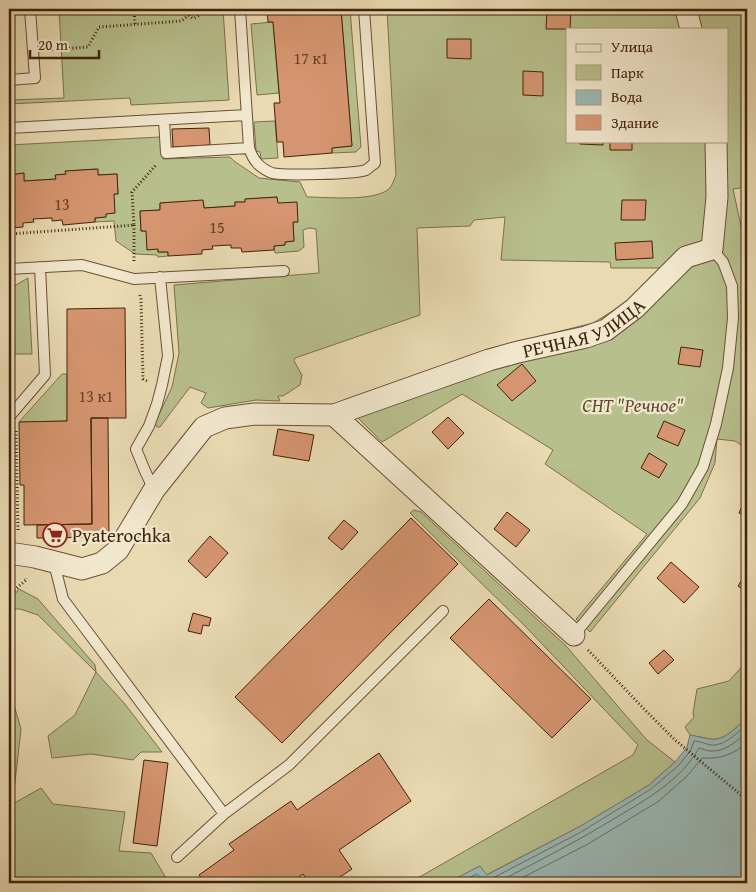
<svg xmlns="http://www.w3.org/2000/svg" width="756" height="892" viewBox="0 0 756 892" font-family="'Gentium Book Plus',serif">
  <rect width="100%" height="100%" fill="#e9dab2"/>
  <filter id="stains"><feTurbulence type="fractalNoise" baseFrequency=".004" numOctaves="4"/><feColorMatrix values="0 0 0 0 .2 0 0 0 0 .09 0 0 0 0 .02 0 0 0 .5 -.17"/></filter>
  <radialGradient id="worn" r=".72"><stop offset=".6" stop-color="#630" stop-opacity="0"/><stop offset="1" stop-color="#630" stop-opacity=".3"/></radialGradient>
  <path fill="#b7bf8c" stroke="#7c704c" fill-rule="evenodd" d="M59 9H223L229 100 131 105 130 98 9 104V100L64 98Z
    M341 9H350L361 147 356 152 332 153V148L352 146Z
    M387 9H747V187L733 189 747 254V258L742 263V294H747V449L735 441 717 439 715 463 700 498 590 632 576 619 647 534 545 464 553 450 462 394 382 442 341 401 488 349 593 323 624 304 663 268H611L610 262 501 260 505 217 474 220 470 226 417 228 420 315 295 358 294 361 302 375 300 385 283 396H278L280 401 256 400 208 408 201 403 206 393 190 387 160 427H157L155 423 172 387 179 353 174 285 319 273 316 229 309 228 303 230 304 247 299 251 275 253 274 246 285 245V242L294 241 293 222H298L278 203 277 197 246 199 245 202H235V206L204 208 203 201 160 203V210L140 211 141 231H146L158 249V252H168V256L158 257 157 255 135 254 116 241 114 221 95 222V218L105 217 106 214 114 194H118L117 174 98 175 97 169 66 171V174L56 175V179L24 181V173L9 175V145L160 137 163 159 230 157 234 161 259 178 300 182 307 197C327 197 373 202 389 189 392 186 394 180 396 175ZM567 29H727V141H567Z
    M273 22 279 93 257 95 251 24Z
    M275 121 278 158 261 159 260 152 256 151 254 122Z
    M28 278 32 354H9V289Z
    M62 374H67V421L19 422Z
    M414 510 421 512 566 646 647 740 675 762 649 785 579 827 486 875 480 866 447 883H409L633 755 638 745 526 627 410 513Z
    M19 589 38 599 95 665 96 672 124 703 162 752H141L133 760 91 754 52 758 48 736 75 715 96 672 38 615 20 609H9V601Z
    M747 661V718C737 726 724 742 710 739 703 738 697 736 690 735L685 727 694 717 693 713 697 689 729 681Z
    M9 688 21 729 15 782 11 805 41 788 53 804 125 812 119 851 151 853 169 883H9Z"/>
  <path fill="#9ab8b6" stroke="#767c72" d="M747 718V883H447L480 866 487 875 579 827 649 785 675 762 687 747 690 735C697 736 703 738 710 739 724 742 737 726 747 718Z"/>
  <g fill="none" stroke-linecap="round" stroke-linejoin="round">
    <path stroke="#6e6c60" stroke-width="1" d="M458 883 477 874 484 880H489L581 832 651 789 679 765 691 750 694 741C700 741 705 744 711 745 725 746 737 733 747 724
      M496 883C537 862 578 841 617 817 647 799 681 780 699 748 703 749 707 751 711 751 725 752 737 741 747 732
      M512 883 588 844 659 801 688 775 702 758C720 759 734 755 747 742"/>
  </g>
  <path fill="#d59570" stroke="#41210b" d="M267 9H341L352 146 332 148V153L284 157 283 142H277L274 103H280L273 22H268Z
    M547 9H571L570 29H546Z
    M447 39H471V59L447 58Z
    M523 71 543 72V96L523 95Z
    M209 128 210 145 173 147 172 129Z
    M580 141H603V145L580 144Z
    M610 141H632V150H610Z
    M98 169V175L117 174 118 194H114L115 213 106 214V217L95 218V222L63 225 62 220 52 221V218L33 219 34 222 23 223V227L9 228V175L24 173V181L56 179 55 175 66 174 65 171Z
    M277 197 278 203 297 202 298 222H293L294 241 285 242V245L274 246V250L242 252 241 248H231V245L212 246 213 249 202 250V254L168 256V252H158V249L147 250 146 231H141L140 211 160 210V203L203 200 204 208 235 206V202H245V199Z
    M622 200H646L645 220H621Z
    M652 241 653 258 616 260 615 243Z
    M125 308 126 418H91L92 524 24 525V485H20L19 422 67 421V309Z
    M681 347 703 350 700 367 678 364Z
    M743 358H747V377H743Z
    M522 364 536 381 512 401 497 385Z
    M448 417 464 433 448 449 432 432Z
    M91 418H108L109 537 37 538V525L92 524Z
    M664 421 685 430 678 446 657 437Z
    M278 429 314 435 309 461 273 455Z
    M649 453 667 464 659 478 641 468Z
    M747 496V517L739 513Z
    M507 512 530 530 516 547 494 529Z
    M411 518 458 564 282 743 235 697Z
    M344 520 358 532 342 550 328 538Z
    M210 536 228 553 206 578 188 561Z
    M671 562 699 587 684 603 657 578Z
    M747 572V592L738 586Z
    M489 599 591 699 552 738 450 638Z
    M193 613 211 618 209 626 203 625 201 634 188 631Z
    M664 650 674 660 658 674 649 663Z
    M379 753 411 801 339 850 352 869 331 883H309L303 874 289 883H205L199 875 234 850 229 844 291 801 297 810Z
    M144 760 168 763 157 846 133 843Z"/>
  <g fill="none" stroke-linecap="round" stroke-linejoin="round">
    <g stroke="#6b4f35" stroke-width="12">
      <path id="service" d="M240 9 249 148C253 160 259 168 272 173 283 176 355 174 366 170 369 168 372 165 375 163L364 9
        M9 80 35 78 30 9
        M164 120 166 153 249 148
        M9 128 247 115
        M9 269 82 265 134 279 284 271
        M9 417 45 375 40 267
        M154 490 145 471 136 449 149 426 157 404 162 385 168 356 160 277
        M54 563 63 599 224 814
        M574 635 682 504 703 467 716 424 728 368 733 318 732 286 723 262 712 249
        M177 857 224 814 289 765 443 611"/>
    </g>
    <g stroke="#6b4f35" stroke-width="23">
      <g id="minor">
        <path d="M686 9 691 29"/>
        <path d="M334 415 574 635"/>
        <path id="s1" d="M9 553 35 557 82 569 102 563 118 550 154 490 204 427 225 418 255 414 334 415 489 360 518 352 586 337 606 330 635 308 686 257 712 249 717 197 716 141"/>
      </g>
    </g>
    <path stroke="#41210b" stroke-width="3" stroke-dasharray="1 2.5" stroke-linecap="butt" d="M134 9 135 24
      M186 9 187 14 192 18C197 18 201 14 200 9
      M200 10 222 9
      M48 50 88 47 99 27 181 21 188 16
      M134 225V263
      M9 234 134 225 132 192 156 165
      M140 295 141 299 143 379 147 381
      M16 431 18 532
      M9 595 26 580V578
      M588 650 645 710 675 740 747 800"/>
    <use href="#service" stroke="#f1e7cd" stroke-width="10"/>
    <use href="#minor" stroke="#f1e7cd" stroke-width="21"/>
  </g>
  <defs>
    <g id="supermarket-ring" transform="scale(1.25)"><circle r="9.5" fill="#f1e7cd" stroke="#8f2418" stroke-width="1.5"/><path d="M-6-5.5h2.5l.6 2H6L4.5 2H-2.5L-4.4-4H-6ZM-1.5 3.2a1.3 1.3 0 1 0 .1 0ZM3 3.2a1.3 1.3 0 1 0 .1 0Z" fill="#8f2418"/></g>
  </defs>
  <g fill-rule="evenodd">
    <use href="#supermarket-ring" x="55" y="535"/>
  </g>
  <g text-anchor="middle" stroke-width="4.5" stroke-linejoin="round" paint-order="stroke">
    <g font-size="16" fill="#663e24">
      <text x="311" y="64">17 к1</text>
      <text x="62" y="210">13</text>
      <text x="217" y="233">15</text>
      <text x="96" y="402">13 к1</text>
    </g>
    <g font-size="19" fill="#41210b" stroke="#f1e7cd">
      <text dy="7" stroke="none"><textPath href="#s1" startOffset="664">РЕЧНАЯ УЛИЦА</textPath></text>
    </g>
    <g font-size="19" font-style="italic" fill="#5e482b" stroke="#f1e7cd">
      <text x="633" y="412">СНТ "Речное"</text>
    </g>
    <g font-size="19" fill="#41210b" stroke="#f1e7cd" text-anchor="start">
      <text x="72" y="542">Pyaterochka</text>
    </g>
  </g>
  <rect width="756" height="892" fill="none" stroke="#e9dab2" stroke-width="30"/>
  <rect x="10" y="10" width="736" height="872" fill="none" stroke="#41210b" stroke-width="2.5"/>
  <rect x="15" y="15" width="726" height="862" fill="none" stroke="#41210b"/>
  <rect x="566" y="28" width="162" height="115" fill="#f1e7cd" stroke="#ab987f"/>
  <rect x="576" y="44" width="25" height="8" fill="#f1e7cd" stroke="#ab987f"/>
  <text x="611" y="52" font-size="15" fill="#41210b">Улица</text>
  <rect x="576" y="65" width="25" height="15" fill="#b7bf8c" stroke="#ab987f"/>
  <text x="611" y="78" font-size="15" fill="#41210b">Парк</text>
  <rect x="576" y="90" width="25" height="15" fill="#9ab8b6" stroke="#ab987f"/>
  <text x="611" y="102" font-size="15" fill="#41210b">Вода</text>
  <rect x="576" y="115" width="25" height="15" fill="#d59570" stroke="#ab987f"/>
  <text x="611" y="128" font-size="15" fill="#41210b">Здание</text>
  <path d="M30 50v8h69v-8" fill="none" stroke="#41210b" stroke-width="2.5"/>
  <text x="38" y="50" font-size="15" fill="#41210b" stroke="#f1e7cd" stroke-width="4" paint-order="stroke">20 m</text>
  <rect width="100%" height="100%" filter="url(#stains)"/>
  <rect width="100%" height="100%" fill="url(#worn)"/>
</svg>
